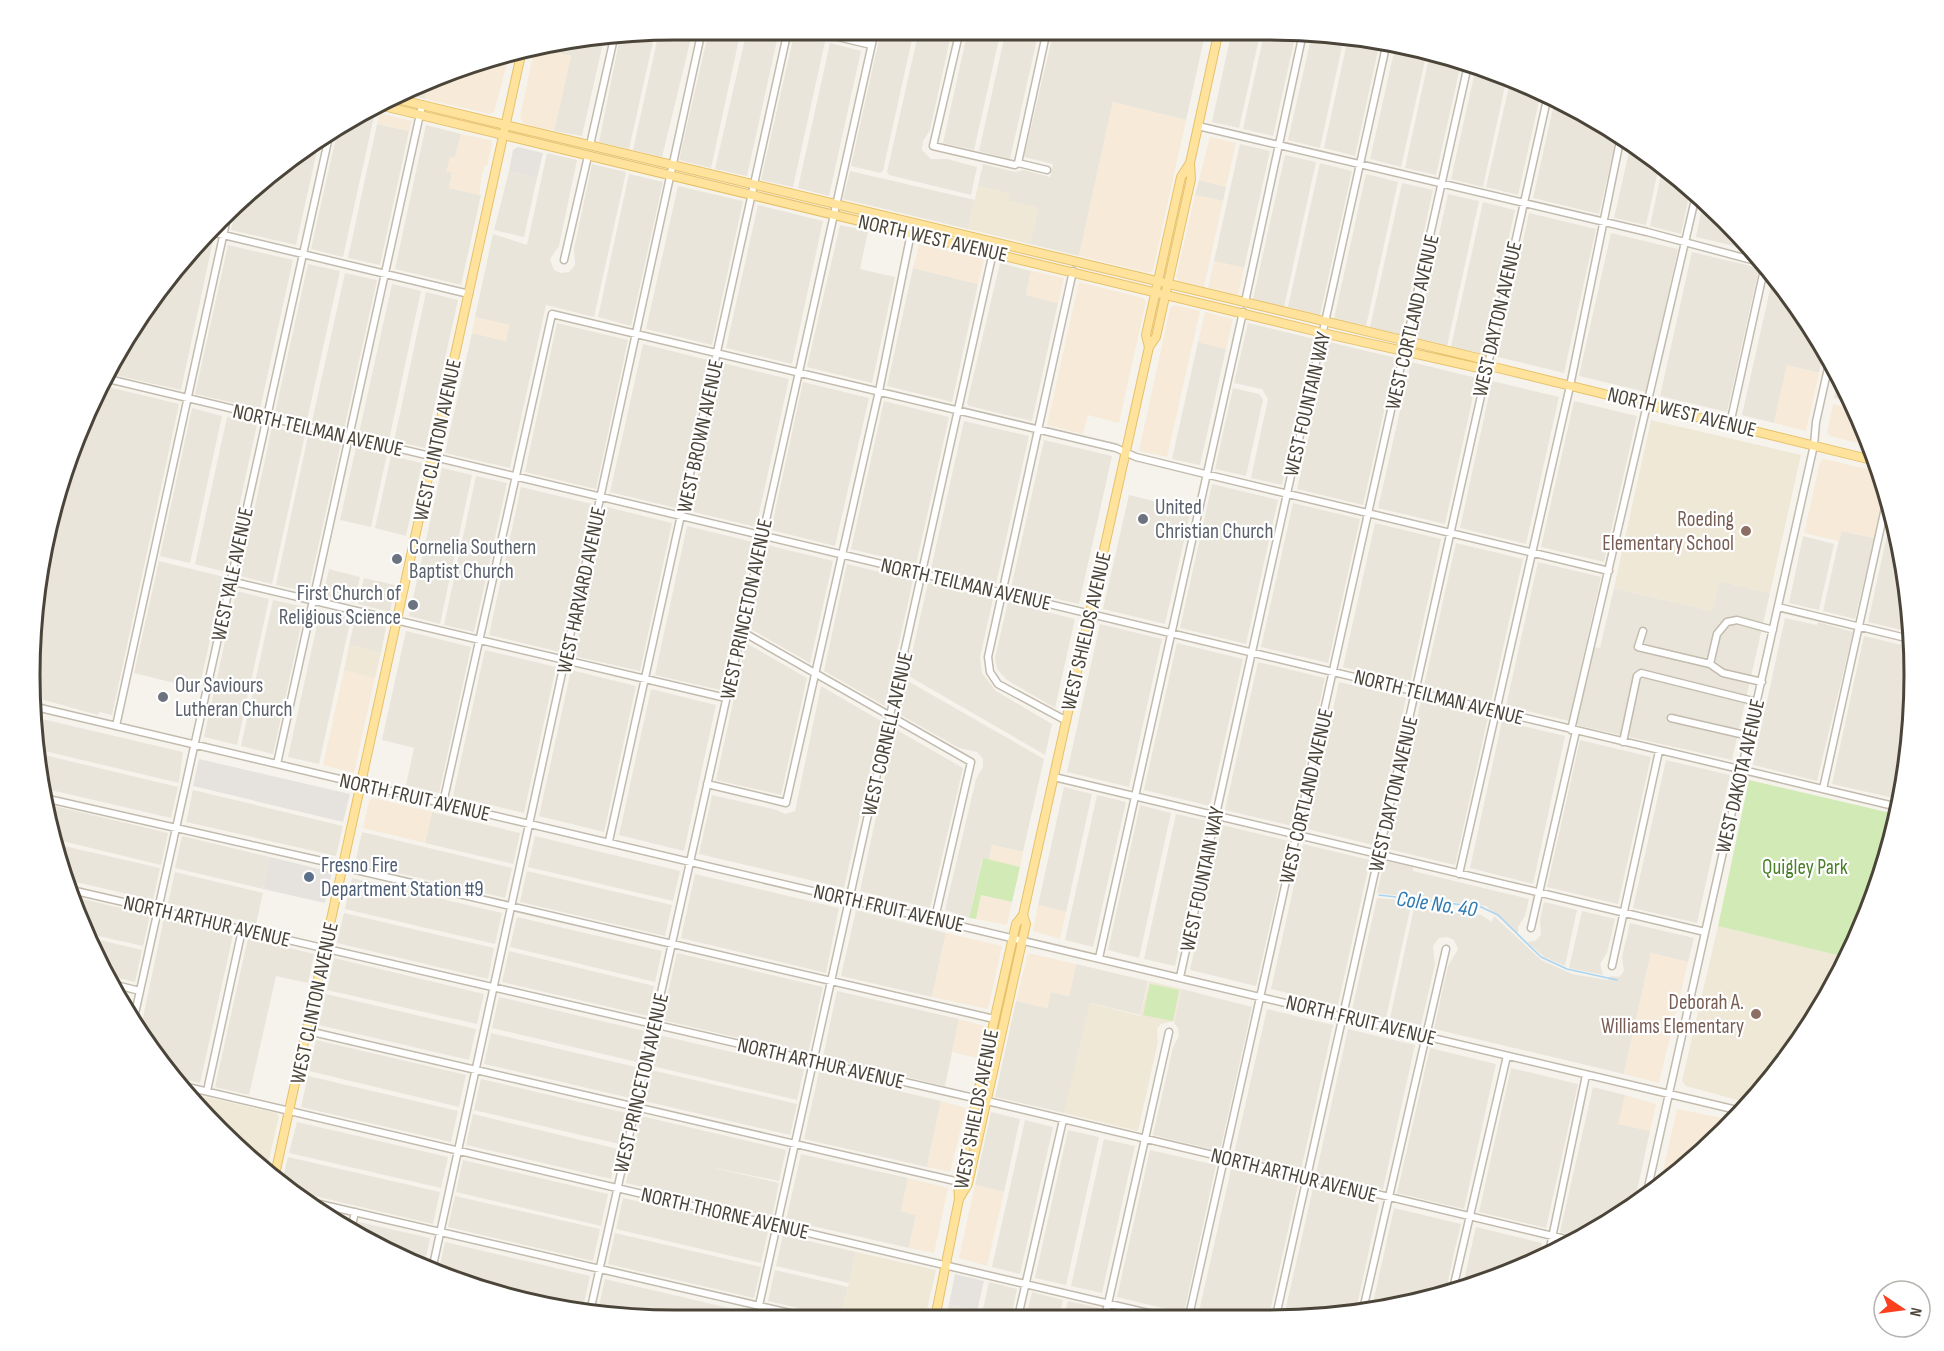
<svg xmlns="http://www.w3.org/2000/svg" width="1944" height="1351" viewBox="0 0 1944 1351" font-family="'Sofia Sans Condensed',sans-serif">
  <rect width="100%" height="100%" fill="#f6f3ec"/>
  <path fill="#eae5da" d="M676 30H693L662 157 633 150 659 32Z
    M709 30H741L711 168 679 160Z
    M747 30 779 31 747 176 715 169Z
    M881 30H914L883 171 880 173 851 166Z
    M919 30H952L930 130 923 141 922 150 931 159H947L977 167 971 195 889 175 887 172Z
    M972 30H1001L974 150 943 143 966 39Z
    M1006 30H1039L1010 159 979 151Z
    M1054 30H1206L1186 120 1113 102 1079 256 1030 244 1038 208 1008 201 1009 194 978 186 983 164 1015 172 1024 170 1050 177 1053 164 1024 157Z
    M1232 30H1261L1239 128 1212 122Z
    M1265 30 1296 33 1273 136 1243 129Z
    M655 33 629 149 599 142 620 37Z
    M1312 34 1344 37 1320 148 1288 140Z
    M794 35 825 42 793 187 761 180Z
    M1348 38 1380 41 1355 156 1324 148Z
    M604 39 582 136 554 131 571 56 538 48Z
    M830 43 861 51 829 196 798 188Z
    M1396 43 1427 52 1401 167 1370 159Z
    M1430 53 1461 63 1436 175 1405 168Z
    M1476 67 1507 77 1483 187 1451 179Z
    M1511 78 1541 92 1518 195 1486 187Z
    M428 79 425 99 402 93Z
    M1555 99 1591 116 1617 134 1599 214 1533 198Z
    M369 111 375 112 343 257 311 249 338 128Z
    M377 124 409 131 380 265 348 258Z
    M426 125 461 134 455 158 450 157 452 173 449 188 481 195 461 285 395 269Z
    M320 137 296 245 231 230 235 210Z
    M1631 143 1660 162 1646 225 1614 218Z
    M1240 144 1270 151 1244 268 1214 261Z
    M547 153 577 160 559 246 550 259 554 270 561 273 569 272 575 265 574 249 592 164 626 172 594 317 546 305 510 468 445 453 472 333 506 341 509 325 475 317 493 234 527 245Z
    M1285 155 1316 162 1284 307 1253 299Z
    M1320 163 1352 171 1320 315 1288 307Z
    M1663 165 1690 191 1681 234 1650 226Z
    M509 171 537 178 524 237 494 230Z
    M850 171 975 200 968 229 843 199Z
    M629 174 663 182 631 326 598 317Z
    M1366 174 1398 182 1366 326 1334 319Z
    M1199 180 1226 187 1223 201 1195 195Z
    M1402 183 1433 190 1401 335 1370 327Z
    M678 186 743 201 712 345 646 329Z
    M1448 194 1479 201 1447 346 1416 338Z
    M1483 202 1515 210 1483 354 1451 347Z
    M1703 203 1754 250 1755 251 1696 237Z
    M758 205 823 221 792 364 726 348Z
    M1529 213 1596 229 1564 373 1498 357Z
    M840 225 868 231 860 269 895 277 872 383 807 367Z
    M1611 233 1678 249 1646 392 1579 376Z
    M203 239 213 241 181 390 115 375 122 345 190 250Z
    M228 245 293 260 260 409 195 394Z
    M1692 252 1759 268 1727 412 1660 396Z
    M1000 263 1031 271 1026 295 1058 303 1032 421 969 406 967 403Z
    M308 264 340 271 307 420 275 413Z
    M913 268 978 284 952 402 887 386Z
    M345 273 377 280 344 429 312 421Z
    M1773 276 1824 348 1819 373 1787 365 1774 423 1742 415Z
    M392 284 421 291 389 440 359 433Z
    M426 292 458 300 425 448 394 441Z
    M557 323 628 340 596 489 525 472Z
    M1248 323 1314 339 1282 485 1251 478 1268 399 1262 389 1234 383Z
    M1198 342 1226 349 1200 465 1172 459Z
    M1329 342 1396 358 1363 505 1297 489Z
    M643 344 708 360 676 508 610 492Z
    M1411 362 1477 378 1445 524 1378 508Z
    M723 363 789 379 756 527 690 511Z
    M1839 378 1850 401 1834 398Z
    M1492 381 1559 397 1526 544 1460 528Z
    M803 382 869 398 835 546 771 530Z
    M100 385 179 404 112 715 99 712 98 715 37 698 36 700 35 592 79 428Z
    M1233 388 1259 394 1263 400 1246 476 1215 469Z
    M884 401 949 417 916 565 851 549Z
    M1574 401 1637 416 1604 562 1541 547Z
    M192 408 222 416 190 563 160 556Z
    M227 417 257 424 225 572 195 564Z
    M964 421 1029 436 996 584 931 569Z
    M272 427 305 435 272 584 240 576Z
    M308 436 341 444 308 592 276 585Z
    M1044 440 1112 456 1079 604 1011 588Z
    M356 447 387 455 371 527 340 520Z
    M391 456 422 463 406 536 375 528Z
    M442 468 472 475 440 624 409 616Z
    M476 476 507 483 474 632 444 625Z
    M1212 484 1278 500 1246 644 1180 628Z
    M521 487 592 504 560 652 489 635Z
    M1129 495 1191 510 1165 624 1103 609Z
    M1293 503 1360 519 1328 663 1261 647Z
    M607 507 672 523 640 671 574 656Z
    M1891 517 1908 591 1910 632 1868 622Z
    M1375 523 1441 539 1410 683 1343 667Z
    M687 526 753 542 720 690 655 675Z
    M1841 531 1874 538 1855 619 1823 611Z
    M1803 536 1834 544 1819 610 1789 603Z
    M1456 543 1523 559 1491 702 1424 686Z
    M767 545 833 561 810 663 749 628Z
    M159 561 224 577 199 689 134 673Z
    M1538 562 1601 577 1569 721 1506 706Z
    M847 564 913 580 885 706 824 671Z
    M329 569 360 577 354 603 323 596Z
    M364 578 395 585 390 612 358 604Z
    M1719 581 1770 593 1732 760 1576 725 1593 647 1600 648 1614 588 1712 611Z
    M928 583 993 599 980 657 982 673 996 691 1052 724 1045 755 907 675Z
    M236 591 269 599 237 745 204 737Z
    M273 600 305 607 273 754 241 746Z
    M1008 602 1075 619 1055 708 1007 680 997 669 995 658Z
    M320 611 351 618 319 764 288 757Z
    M1785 618 1817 625 1818 622 1853 632 1817 781 1753 765Z
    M355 619 386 627 381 653 349 645Z
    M1100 624 1162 639 1129 787 1067 772Z
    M406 631 471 647 439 793 406 785 414 748 382 740Z
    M1864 636 1910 647 1913 717 1898 799 1832 784Z
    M746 643 807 678 781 795 716 780Z
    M1177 643 1243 659 1210 806 1144 790Z
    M485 650 556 667 524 813 453 796Z
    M1258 662 1325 678 1292 826 1225 810Z
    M571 670 636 686 604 832 539 816Z
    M906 680 1044 759 1023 852 992 845 989 860 982 859 969 918 945 910 976 779 983 767V759L977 752 959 748 899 714Z
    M1339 682 1406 698 1373 845 1307 829Z
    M821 686 881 721 844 888 699 854 712 795 777 810 785 814 795 811Z
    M651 689 716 705 684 851 619 835Z
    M1421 701 1488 717 1455 865 1388 849Z
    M42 719 183 752 179 783 36 749Z
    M1502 721 1565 736 1533 884 1470 868Z
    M895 729 963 768 930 908 860 891Z
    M1580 740 1651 757 1618 904 1547 887Z
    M36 753 178 787 171 818 42 788Z
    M1666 760 1730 775 1697 923 1633 908Z
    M1064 787 1092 794 1066 912 1038 905Z
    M193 790 343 826 336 856 186 822Z
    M1097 795 1126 802 1093 947 1065 940Z
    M46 804 168 833 161 865 54 839Z
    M1140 805 1171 813 1139 958 1108 950Z
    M432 812 520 833 513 864 425 843Z
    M1176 814 1207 821 1175 966 1144 959Z
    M1222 825 1289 841 1256 986 1190 970Z
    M362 832 512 868 505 898 355 863Z
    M182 836 270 857 263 889 175 868Z
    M535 836 680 871 673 901 528 867Z
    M55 844 160 868 153 900 63 879Z
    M1303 844 1370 860 1338 1005 1271 989Z
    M1387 861 1413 867V871L1529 899 1525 916 1518 927V934L1486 906 1377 893 1384 862Z
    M527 871 672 905 665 936 520 902Z
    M175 872 263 893 256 924 168 903Z
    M695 874 839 908 826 973 681 938Z
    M352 878 502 913 495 944 345 909Z
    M70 896 150 915 143 946 85 933Z
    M1377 898 1412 901 1386 1018 1352 1010Z
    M1544 902 1577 910 1565 966 1544 957 1527 942 1535 941 1541 935 1540 920Z
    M1414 908 1481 915 1492 922 1494 916 1541 960 1572 974 1608 980 1610 976 1619 977 1624 971 1622 957 1630 923 1694 938 1688 962 1651 953 1624 1074 1434 1029 1448 966 1458 949 1454 940 1447 937 1439 938 1433 946 1435 964 1421 1025 1390 1018Z
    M856 910 946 933 932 997 841 976Z
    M1582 911 1615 919 1607 953 1600 964 1603 975 1569 968Z
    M344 913 494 948 488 979 337 943Z
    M517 917 662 951 655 982 510 947Z
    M164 918 233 935 200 1083 174 1077 141 1027Z
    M87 937 142 950 135 982 106 975Z
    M248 938 314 954 308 983 276 976 249 1095 215 1087Z
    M509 951 654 986 648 1016 502 982Z
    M677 953 823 987 808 1054 662 1020Z
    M334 958 484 994 477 1024 327 990Z
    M1076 964 1148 981 1140 1015 1091 1003 1064 1113 995 1097 1016 1001 1047 1008 1051 992 1069 996Z
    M1182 989 1252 1007 1220 1151 1153 1135 1173 1047 1179 1036 1178 1028 1174 1023Z
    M837 991 959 1019 945 1086 823 1057Z
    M326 994 476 1029 469 1060 319 1025Z
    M499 997 644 1031 637 1062 492 1028Z
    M1267 1009 1333 1025 1301 1170 1234 1154Z
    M1348 1029 1415 1045 1383 1189 1316 1174Z
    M491 1033 636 1067 630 1098 484 1064Z
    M659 1035 804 1069 797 1100 652 1066Z
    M316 1040 466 1075 459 1107 309 1071Z
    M1430 1048 1496 1064 1464 1209 1397 1193Z
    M1511 1068 1578 1084 1546 1228 1479 1212Z
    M651 1070 797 1104 790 1135 644 1101Z
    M819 1072 941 1101 927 1167 804 1139Z
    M308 1076 458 1111 451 1142 301 1107Z
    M481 1079 626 1113 619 1144 474 1110Z
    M1593 1087 1625 1095 1619 1124 1650 1131 1635 1200 1581 1237 1560 1232Z
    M991 1112 1020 1119 1004 1192 975 1185Z
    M473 1114 618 1149 611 1179 466 1145Z
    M641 1116 786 1150 779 1181 706 1166 779 1183 772 1217 626 1183Z
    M1025 1120 1053 1127 1020 1274 992 1267Z
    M297 1122 448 1157 441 1188 289 1153Z
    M1068 1130 1099 1137 1066 1285 1035 1278Z
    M1104 1139 1135 1146 1102 1293 1071 1286Z
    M1150 1150 1216 1165 1184 1313 1117 1297Z
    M801 1154 908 1178 901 1211 916 1215 909 1248 786 1220Z
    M288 1157 440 1192 433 1224 285 1189 281 1186Z
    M463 1160 608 1194 601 1226 456 1192Z
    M1231 1169 1298 1185 1269 1316H1198Z
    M1313 1188 1379 1204 1355 1315 1284 1316Z
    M455 1196 600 1229 593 1261 448 1227Z
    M623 1198 768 1231 761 1263 616 1229Z
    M1394 1208 1461 1224 1454 1253 1445 1296 1371 1312Z
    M359 1222 430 1238 424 1267 390 1255 356 1234Z
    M1476 1227 1542 1243 1539 1260 1462 1289Z
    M615 1233 761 1267 754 1298 608 1264Z
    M783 1235 856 1252 849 1283 776 1266Z
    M445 1242 590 1276 583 1307 438 1273Z
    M775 1270 848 1287 841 1318 768 1301Z
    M605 1279 750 1313 749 1319 638 1320 598 1310Z
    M989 1282 1017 1289 1011 1317 981 1318Z
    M473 1286 582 1311 509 1299Z
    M1032 1292 1063 1300 1059 1317H1026Z
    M1068 1301 1099 1308 1097 1317H1064Z
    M949 1304 977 1311 976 1318H946Z"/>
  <path fill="#f7ead8" d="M538 48 571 56 554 131 524 124 520 118 534 49Z
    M510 52 494 112 490 114 425 99 430 79 460 68 478 72 480 62Z
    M1113 102 1186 120 1153 270 1150 273 1079 256Z
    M380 113 412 121 409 131 377 124Z
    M461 134 490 140 492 145 487 166 485 165 482 174 479 195 449 188 452 173 446 172 450 157 455 158Z
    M1210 137 1236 143 1226 187 1199 180Z
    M1195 195 1223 201 1204 287 1179 281 1176 277Z
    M919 244 984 259 978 284 913 268Z
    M1214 261 1244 268 1238 295 1208 288Z
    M1031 271 1064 278 1058 303 1026 295Z
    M1079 282 1143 298 1146 301 1119 423 1088 415 1083 434 1047 425Z
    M1175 305 1200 311 1167 457 1139 451 1170 308Z
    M1205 312 1233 319 1226 349 1198 342Z
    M475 317 509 325 506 341 472 333Z
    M1787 365 1819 373 1806 431 1774 423Z
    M1833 404 1853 409 1862 430 1859 443 1829 436 1827 433Z
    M1824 459 1881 472 1884 489 1874 538 1842 531 1839 541 1804 533 1820 462Z
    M344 670 375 678 354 773 323 765Z
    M373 798 432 812 425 843 363 828 369 801Z
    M992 845 1023 852 1020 867 989 860Z
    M981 895 1012 902 1007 925 976 919Z
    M1038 905 1066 912 1060 939 1033 931Z
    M946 933 1002 946 988 1009 932 997Z
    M1028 953 1076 964 1069 996 1051 992 1047 1008 1016 1001Z
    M1651 953 1688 962 1659 1083 1624 1074Z
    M959 1019 984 1026 977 1058 952 1052Z
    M1625 1095 1656 1104 1650 1131 1618 1124Z
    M941 1101 966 1108 950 1172 927 1167Z
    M1677 1109 1732 1120 1694 1161 1660 1184Z
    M908 1178 948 1188 934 1253 909 1248 916 1215 901 1211Z
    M975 1185 1004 1192 987 1266 959 1258Z"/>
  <path fill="#e6e2dd" d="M518 147 543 153 537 178 509 171 513 150Z
    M199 759 350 794 343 822 193 786Z
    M270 857 332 872 325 903 263 889Z
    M955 1274 984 1281 977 1311 949 1304Z"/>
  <path fill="#efe8d6" d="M978 186 1010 194 1009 201 1038 208 1030 244 968 229Z
    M1651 420 1801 455 1770 593 1719 581 1712 611 1614 588Z
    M349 645 381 653 375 678 344 670Z
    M1718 926 1849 958 1781 1068 1748 1103 1686 1086 1682 1081Z
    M1149 981 1182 989 1174 1021 1161 1024 1157 1029 1158 1042 1138 1131 1064 1113 1090 1003 1140 1016Z
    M184 1092 276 1113 279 1116 266 1172 190 1101Z
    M856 1252 936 1270 925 1318H841Z"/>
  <path fill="#d2eab5" d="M1749 780 1895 814 1883 865 1849 958 1718 926Z
    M983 858 1020 867 1012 902 981 895 976 919 969 918Z
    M1150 984 1179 990 1173 1021 1143 1015Z"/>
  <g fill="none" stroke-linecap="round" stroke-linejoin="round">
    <path stroke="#a9d4f2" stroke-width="1.5" d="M1379 895 1481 907 1498 915 1541 957 1567 969 1617 980"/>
    <g stroke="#c2bbae" stroke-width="9">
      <path id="minor" d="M809 30 871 45
        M960 30 933 146 1015 165 1018 163 1047 170
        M1198 126 1647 232 1763 263
        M590 145 614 38
        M1018 163 1047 30
        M211 232 469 294
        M564 260 588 156
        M1245 302 1303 33
        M104 378 1898 807
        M1730 424 1765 265
        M230 581 726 698
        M1778 607 1910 639
        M741 631 971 762 935 918
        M1643 631 1638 647 1710 664 1723 673 1762 682
        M1710 664 1717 634 1727 622 1737 620 1773 630
        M36 707 1741 1111
        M1671 718 1749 736
        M1065 720 998 684 990 672 988 657 1073 271
        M116 726 227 218
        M1571 730 1696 195
        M1623 742 1637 676 1641 673 1757 702
        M277 764 422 105
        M1054 777 1705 932
        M707 784 786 803 879 391 913 223
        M1823 789 1887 499
        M44 798 344 866
        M443 803 552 314 1116 448 1136 457 1205 474 1609 571
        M609 841 788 30
        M343 867 994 1019
        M1459 874 1570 386 1621 136
        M67 889 987 1101 1574 1241
        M1531 928 1576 731
        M1099 958 1243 312
        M1612 966 1659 751
        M1180 977 1387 42
        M112 984 140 991
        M134 1018 330 132
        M308 1031 968 1184
        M179 1085 1165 1317
        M207 1091 242 930
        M1647 1192 1814 445 1816 422 1830 359
        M302 1200 816 1319
        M351 1230 355 1212
        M1548 1257 1586 1075
        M432 1270 702 30
        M1452 1293 1507 1056
        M590 1312 875 30
        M1362 1314 1446 949
        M1189 1316 1468 65
        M1276 1316 1548 95
        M1018 1317 1063 1120
        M1105 1317 1169 1032
        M756 1319 995 243"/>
    </g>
    <g stroke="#e6c16a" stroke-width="10">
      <path id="major" d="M393 98 1482 359 1486 365 1876 461
        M379 105 1323 333 1479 368 1486 365
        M1149 347 1146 335 1181 177 1190 163 1219 30
        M274 1179 522 50
        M959 1199 968 1184 1026 924 1023 915 1149 347 1156 337 1191 179 1190 163
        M935 1318 959 1199 958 1181 1016 924 1023 915"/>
    </g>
    <use href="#minor" stroke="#fff" stroke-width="6"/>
    <use href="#major" stroke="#ffe39c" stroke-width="8"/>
  </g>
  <g fill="#6b7280" stroke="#fff" stroke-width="2">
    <circle cx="1143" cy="519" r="6"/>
    <circle cx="397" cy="559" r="6"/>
    <circle cx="413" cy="605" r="6"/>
    <circle cx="163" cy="697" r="6"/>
  </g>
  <g fill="#8d6e63" stroke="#fff" stroke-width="2">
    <circle cx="1746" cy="531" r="6"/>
    <circle cx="1756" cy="1014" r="6"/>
  </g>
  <circle fill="#5c6f8a" stroke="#fff" stroke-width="2" cx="309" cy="877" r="6"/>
  <g text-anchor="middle" stroke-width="4.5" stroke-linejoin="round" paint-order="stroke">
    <g font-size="21" fill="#4b4439" stroke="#fff">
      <text transform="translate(933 238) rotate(13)" y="7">NORTH WEST AVENUE</text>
      <text transform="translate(1497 319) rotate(-77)" y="7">WEST DAYTON AVENUE</text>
      <text transform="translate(1412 322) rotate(-77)" y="7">WEST CORTLAND AVENUE</text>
      <text transform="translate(1307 404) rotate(-77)" y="7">WEST FOUNTAIN WAY</text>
      <text transform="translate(1682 412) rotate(14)" y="7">NORTH WEST AVENUE</text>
      <text transform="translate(318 430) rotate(13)" y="7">NORTH TEILMAN AVENUE</text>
      <text transform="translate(700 436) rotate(-78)" y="7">WEST BROWN AVENUE</text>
      <text transform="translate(437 440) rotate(-78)" y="7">WEST CLINTON AVENUE</text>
      <text transform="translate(232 574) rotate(-78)" y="7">WEST YALE AVENUE</text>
      <text transform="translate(966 584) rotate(13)" y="7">NORTH TEILMAN AVENUE</text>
      <text transform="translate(581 590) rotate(-78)" y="7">WEST HARVARD AVENUE</text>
      <text transform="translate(746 609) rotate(-78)" y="7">WEST PRINCETON AVENUE</text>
      <text transform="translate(1086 631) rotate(-77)" y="7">WEST SHIELDS AVENUE</text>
      <text transform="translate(1439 697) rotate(14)" y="7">NORTH TEILMAN AVENUE</text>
      <text transform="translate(887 734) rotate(-77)" y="7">WEST CORNELL AVENUE</text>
      <text transform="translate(1740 776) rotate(-77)" y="7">WEST DAKOTA AVENUE</text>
      <text transform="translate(1393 794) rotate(-77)" y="7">WEST DAYTON AVENUE</text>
      <text transform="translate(1306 796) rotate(-77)" y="7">WEST CORTLAND AVENUE</text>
      <text transform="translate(415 797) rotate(13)" y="7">NORTH FRUIT AVENUE</text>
      <text transform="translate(1202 879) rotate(-78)" y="7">WEST FOUNTAIN WAY</text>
      <text transform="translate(889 908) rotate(13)" y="7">NORTH FRUIT AVENUE</text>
      <text transform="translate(207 921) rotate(13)" y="7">NORTH ARTHUR AVENUE</text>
      <text transform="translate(314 1003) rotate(-78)" y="7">WEST CLINTON AVENUE</text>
      <text transform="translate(1361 1020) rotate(14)" y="7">NORTH FRUIT AVENUE</text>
      <text transform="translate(821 1063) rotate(13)" y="7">NORTH ARTHUR AVENUE</text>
      <text transform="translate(641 1083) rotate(-77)" y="7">WEST PRINCETON AVENUE</text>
      <text transform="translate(976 1109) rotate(-79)" y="7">WEST SHIELDS AVENUE</text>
      <text transform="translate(1294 1175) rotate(14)" y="7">NORTH ARTHUR AVENUE</text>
      <text transform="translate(725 1213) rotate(13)" y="7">NORTH THORNE AVENUE</text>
    </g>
    <g font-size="21" fill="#5b616d" stroke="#fff" text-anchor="start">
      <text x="1155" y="514">United<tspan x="1155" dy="24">Christian Church</tspan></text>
      <text x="409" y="554">Cornelia Southern<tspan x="409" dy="24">Baptist Church</tspan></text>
      <text x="401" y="600" text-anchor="end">First Church of<tspan x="401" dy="24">Religious Science</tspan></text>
      <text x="175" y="692">Our Saviours<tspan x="175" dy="24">Lutheran Church</tspan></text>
    </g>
    <g font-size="21" fill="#785e54" stroke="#fff" text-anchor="end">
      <text x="1734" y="526">Roeding<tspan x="1734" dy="24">Elementary School</tspan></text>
      <text x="1744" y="1009">Deborah A.<tspan x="1744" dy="24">Williams Elementary</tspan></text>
    </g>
    <g font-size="21" fill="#4e5e75" stroke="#fff" text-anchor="start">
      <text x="321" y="872">Fresno Fire<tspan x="321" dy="24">Department Station #9</tspan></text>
    </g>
    <g font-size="21" fill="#4a7f2a" stroke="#fff">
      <text x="1805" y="874">Quigley Park</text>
    </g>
    <g font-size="22" font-style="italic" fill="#2e7ab2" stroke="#fff">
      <text transform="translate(1437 903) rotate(8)" y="8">Cole No. 40</text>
    </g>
  </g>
  <path d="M0 0H1944V1351H0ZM675 40H1269A635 635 0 0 1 1904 675V675A635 635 0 0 1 1269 1310H675A635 635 0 0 1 40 675V675A635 635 0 0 1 675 40Z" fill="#fff" fill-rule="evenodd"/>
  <path fill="none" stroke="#4b4439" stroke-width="3" d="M675 40H1269A635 635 0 0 1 1904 675V675A635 635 0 0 1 1269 1310H675A635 635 0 0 1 40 675V675A635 635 0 0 1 675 40Z"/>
  <g transform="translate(1902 1309) rotate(103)"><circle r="28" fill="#ffffff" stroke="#b7b4b0" stroke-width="1.5"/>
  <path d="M0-4.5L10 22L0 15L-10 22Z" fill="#fc3f1d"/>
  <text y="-9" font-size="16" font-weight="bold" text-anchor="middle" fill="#4b4439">N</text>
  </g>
</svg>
